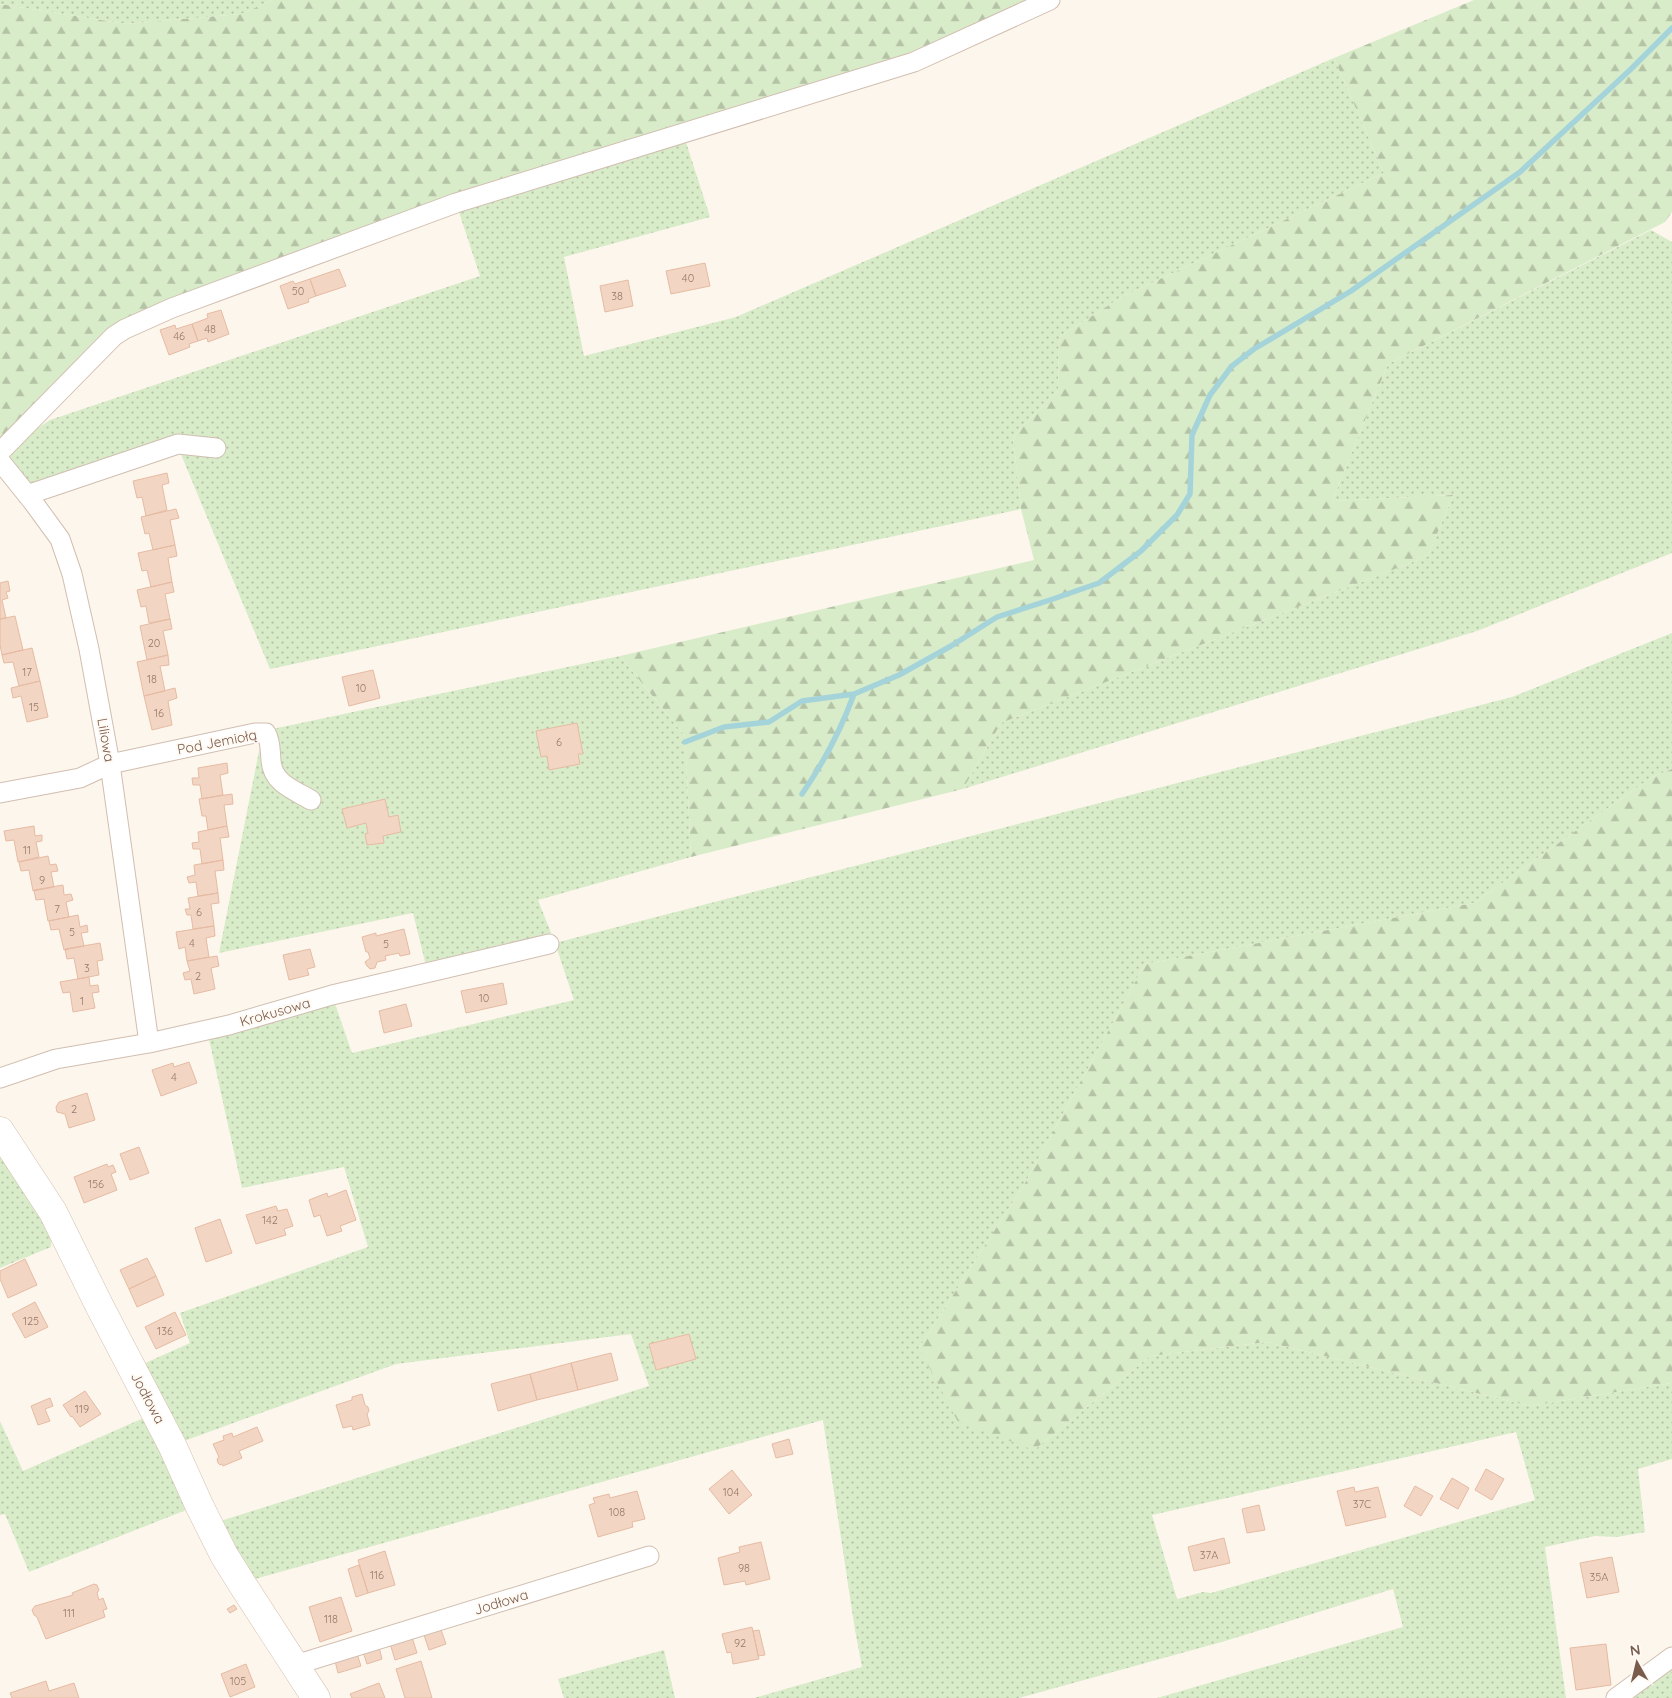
<svg xmlns="http://www.w3.org/2000/svg" width="1672" height="1698" viewBox="0 0 1672 1698" font-family="Quicksand,sans-serif">
  <defs>
    <pattern id="grass-dots" width="8" height="8" patternUnits="userSpaceOnUse" patternTransform="scale(1.25)"><rect width="8" height="8" fill="#d8ecc9"/><path d="M2 2h.1M6 6h.1" fill="none" stroke="#b4c2a5" stroke-width="1.8" stroke-linecap="round"/></pattern>
    <pattern id="forest-firs" width="22" height="20" patternUnits="userSpaceOnUse" patternTransform="scale(1.25)"><rect width="22" height="20" fill="#d8ecc9"/><path d="M5 1l3.5 6h-7zM16 11l3.5 6h-7z" fill="#b4c2a5"/></pattern>
  </defs>
  <rect width="100%" height="100%" fill="#fdf6ec"/>
  <path fill="url(#grass-dots)" fill-rule="evenodd" d="M0 0H273L241 14 126 24 0 4Z
    M1334 58 1384 173 1120 298 1059 337 1058 390 1013 437 1021 509 270 669 180 452 33 502 0 453 50 420 480 276 456 203 683 133 710 217 564 257 584 356 736 317Z
    M1651 230 1672 242V553L1477 631 963 789 1001 723 1428 556 1453 495 1332 501 1388 364Z
    M1672 633V769L1652 777 1474 903 1145 964 1025 1183 919 1348 1034 1450 1150 1356 1267 1342 1530 1406 1672 1383V1459L1638 1469 1645 1532 1617 1537 1595 1536 1545 1547 1566 1698H1157L1403 1627 1393 1589 1225 1641 1019 1698H754L862 1667 855 1630 823 1420 241 1583 208 1525 649 1386 631 1334 396 1364 173 1445 199 1505 29 1572 5 1514 0 1515V1421L23 1471 155 1413 132 1369 190 1343 180 1313 368 1247 344 1167 242 1188 207 1030 332 995 352 1053 574 1000 555 943 427 970 413 913 219 953 263 731 620 656 685 736 691 857 538 900 555 943 1512 697ZM1516 1432 1535 1500 1211 1593 1203 1592 1177 1599 1152 1515Z
    M0 1131 53 1212 51 1247 0 1268Z
    M664 1650 675 1698H564L558 1679Z
    M1672 1657V1698H1616Z"/>
  <path fill="url(#forest-firs)" d="M273 0H1037L914 62 534 178 125 329 0 452V4L126 24 241 14Z
    M1474 0H1672V212L1665 222 1388 364 1332 501 1453 495 1428 556 1001 723 963 789 691 857 685 736 620 656 1034 560 1021 509 1013 437 1058 390 1059 337 1120 298 1384 173 1334 58Z
    M1672 769V1383L1530 1406 1267 1342 1150 1356 1034 1450 958 1422 919 1348 1025 1183 1145 964 1474 903 1652 777Z"/>
  <g fill="none" stroke-linecap="round" stroke-linejoin="round">
    <path stroke="#a5d3da" stroke-width="5.5" d="M685 742 724 727 769 722 802 701 854 694 899 675 951 646 997 617 1050 600 1099 583 1141 551 1177 515 1190 494 1192 435 1210 395 1232 366 1254 349 1351 291 1520 172 1630 70 1672 28
      M802 794C824 762 841 730 854 694"/>
  </g>
  <path fill="#f3d5c3" stroke="#e6bba3" d="M705 263 710 286 671 294 666 271Z
    M339 269 346 286 316 296 310 279Z
    M310 279 316 296 308 299 309 302 288 309 280 286 293 281 295 284Z
    M628 280 633 306 605 312 600 286Z
    M221 310 229 334 208 342 207 338 198 341 192 324 208 318 207 314Z
    M192 324 198 341 189 344 190 347 169 355 160 330 175 325 176 329Z
    M167 473 169 483 162 485 167 510 146 516 142 497 137 498 133 481Z
    M176 509 179 518 170 520 175 545 153 550 149 533 145 534 141 517Z
    M175 545 177 556 168 558 172 582 151 587 147 570 142 571 138 553Z
    M8 581 10 591 6 592 8 598 2 600 6 618 0 619V583Z
    M172 582 174 592 165 594 170 619 149 623 146 606 141 607 137 590Z
    M15 616 23 650 2 655 0 645V619Z
    M170 619 172 629 163 631 168 655 147 660 140 626Z
    M32 648 40 681 19 686 13 662 4 663 2 655Z
    M168 655 169 665 160 666 165 691 144 696 137 662Z
    M373 670 380 698 349 706 342 677Z
    M40 681 48 717 27 722 21 696 13 698 11 688Z
    M175 688 177 698 168 701 172 725 152 730 144 696Z
    M577 723 583 754H578L580 764 549 770 547 756 541 757 536 731Z
    M227 763 228 773 220 775 223 795 202 799 200 785H193L192 778H199L198 768Z
    M232 794 233 804 224 805 227 826 208 830 206 816H202L199 799Z
    M385 799 389 817 398 815 401 832 383 836 384 843 367 845 365 834 368 833 366 823 347 828 342 809Z
    M34 826 35 836 42 835V841L36 842 39 857 18 862 14 840 6 841 4 831Z
    M227 826 229 837 220 838 223 860 202 864 200 849H193L192 843 199 842 198 832Z
    M48 856 50 865 56 864 58 871 51 872 54 887 33 891 29 870 21 871 19 862Z
    M223 860 224 870 215 871 218 893 198 896 196 882 189 883 187 877 195 875 194 865Z
    M63 885 64 895 71 894 73 900 66 902 69 917 48 921 44 899 36 900 34 890Z
    M218 893 219 903 211 904 214 926 193 929 191 915H187L185 909H190L188 898Z
    M78 915 80 927 87 925 88 932 81 933 84 946 64 950 59 929 51 930 49 921Z
    M214 926 215 936 206 938 209 957 187 961 185 947 179 949 176 932Z
    M404 929 410 954 400 956 399 953 385 956 386 960 377 962 375 968 370 969 367 966 365 962 370 958 368 952H366L362 937 376 933V936Z
    M100 943 103 960 97 961 99 975 78 979 74 958 67 959 65 949Z
    M310 949 315 967 307 969 309 975 289 980 283 955Z
    M217 956 219 966 211 968 215 989 194 994 191 979 185 980 183 973 190 971 187 961Z
    M89 977 90 986 98 985 99 992 92 993 95 1008 73 1012 70 992 63 993 60 982Z
    M503 983 507 1004 466 1013 461 991Z
    M406 1004 412 1026 384 1033 379 1011Z
    M189 1062 197 1083 161 1096 152 1070 173 1063 174 1067Z
    M87 1093 95 1120 69 1128 65 1114 57 1112 56 1107 59 1102Z
    M139 1147 149 1173 130 1180 120 1154Z
    M107 1164 108 1167 113 1165 116 1172 111 1174 117 1190 84 1203 74 1177Z
    M346 1190 356 1220 340 1226 342 1231 327 1236 320 1215 314 1217 309 1200 327 1193 328 1197Z
    M276 1206 278 1211 287 1209 293 1226 284 1229 286 1235 256 1244 246 1215Z
    M220 1219 232 1253 206 1262 195 1228Z
    M147 1258 156 1276 129 1289 120 1270Z
    M25 1259 37 1285 8 1298 0 1279V1271Z
    M156 1276 164 1295 137 1307 129 1289Z
    M35 1302 48 1327 25 1338 12 1314Z
    M175 1312 186 1335 156 1349 145 1327Z
    M689 1334 696 1359 656 1370 649 1344Z
    M611 1353 618 1380 578 1390 571 1363Z
    M571 1363 578 1390 537 1400 530 1374Z
    M530 1374 537 1400 498 1411 491 1384Z
    M85 1391 101 1414 80 1427 72 1416 71 1417 63 1405Z
    M362 1394 365 1405 368 1407 369 1411 367 1414 370 1425 353 1430 352 1426 343 1428 336 1405 352 1400V1397Z
    M50 1398 53 1406 45 1409 50 1421 38 1425 31 1406Z
    M257 1427 263 1441 239 1451 242 1458 223 1466 222 1464 220 1465 218 1463 217 1459 219 1457 213 1444 224 1440 223 1436 232 1433 233 1437Z
    M789 1439 793 1454 776 1458 772 1444Z
    M1486 1469 1504 1479 1492 1500 1475 1490Z
    M732 1470 752 1495 729 1514 709 1489Z
    M1452 1478 1469 1488 1458 1509 1440 1499Z
    M1415 1486 1433 1496 1421 1516 1404 1506Z
    M1354 1487 1355 1492 1378 1487 1386 1517 1346 1526 1337 1491Z
    M637 1491 645 1519 632 1522 633 1527 598 1537 589 1505 595 1503 593 1498 609 1494 610 1498Z
    M1259 1505 1265 1530 1247 1533 1242 1509Z
    M1224 1538 1230 1563 1194 1571 1188 1547Z
    M761 1542 770 1579 746 1585 745 1581 724 1585 718 1558 740 1552 739 1547Z
    M385 1551 395 1585 368 1593 358 1560Z
    M1612 1557 1619 1592 1587 1598 1580 1563Z
    M359 1565 368 1593 356 1597 348 1569Z
    M94 1584 97 1585 99 1590 97 1593 99 1600 103 1598 107 1609 103 1610 105 1617 46 1639 37 1617 34 1615 32 1610 35 1606 73 1595 72 1593Z
    M341 1597 352 1631 320 1642 309 1607Z
    M234 1605 237 1609 230 1613 227 1609Z
    M440 1627 446 1644 429 1650 423 1632Z
    M752 1627 759 1659 733 1664 731 1652 727 1653 722 1634Z
    M759 1630 765 1655 758 1656 753 1631Z
    M411 1634 417 1653 395 1660 389 1640Z
    M1606 1644 1611 1685 1576 1690 1570 1648Z
    M379 1647 382 1659 367 1664 363 1652Z
    M357 1654 361 1666 338 1673 335 1661Z
    M421 1661 432 1698H405L396 1669Z
    M246 1664 255 1687 230 1697 221 1674Z
    M46 1681 49 1691 74 1683 79 1698H12L10 1693Z
    M379 1683 385 1698H352L350 1694Z"/>
  <g fill="none" stroke-linecap="round" stroke-linejoin="round">
    <g stroke="#d1beb0" stroke-width="21">
      <path id="street" d="M0 452 114 336 125 329 172 308 456 203 914 62 1050 0
        M0 461 33 502 60 539 72 574 89 649 110 764 149 1043
        M27 495 178 444 216 448
        M0 793 80 778 110 764 255 733H266C271 742 270 751 271 760 272 783 294 790 311 800
        M0 1078 56 1059 149 1043 229 1025 332 995 549 944
        M295 1665 649 1556
        M1616 1698 1672 1657"/>
    </g>
    <g stroke="#d6c0b0" stroke-width="29">
      <path id="secondary" d="M0 1131 53 1212 100 1307 172 1445 199 1505 224 1555 244 1587 316 1698"/>
    </g>
    <use href="#street" stroke="#fff" stroke-width="19"/>
    <use href="#secondary" stroke="#fff" stroke-width="28"/>
  </g>
  <g text-anchor="middle" stroke-width="4" stroke-linejoin="round" paint-order="stroke">
    <g font-size="11" fill="#987a6a">
      <text x="688" y="282">40</text>
      <text x="298" y="295">50</text>
      <text x="617" y="300">38</text>
      <text x="210" y="333">48</text>
      <text x="179" y="340">46</text>
      <text x="154" y="647">20</text>
      <text x="27" y="676">17</text>
      <text x="152" y="683">18</text>
      <text x="361" y="692">10</text>
      <text x="34" y="711">15</text>
      <text x="159" y="717">16</text>
      <text x="559" y="746">6</text>
      <text x="27" y="854">11</text>
      <text x="42" y="884">9</text>
      <text x="57" y="913">7</text>
      <text x="199" y="916">6</text>
      <text x="72" y="936">5</text>
      <text x="192" y="947">4</text>
      <text x="386" y="948">5</text>
      <text x="87" y="972">3</text>
      <text x="198" y="980">2</text>
      <text x="484" y="1002">10</text>
      <text x="82" y="1005">1</text>
      <text x="174" y="1081">4</text>
      <text x="74" y="1113">2</text>
      <text x="96" y="1188">156</text>
      <text x="270" y="1224">142</text>
      <text x="31" y="1325">125</text>
      <text x="165" y="1335">136</text>
      <text x="82" y="1413">119</text>
      <text x="731" y="1496">104</text>
      <text x="1362" y="1508">37C</text>
      <text x="617" y="1516">108</text>
      <text x="1209" y="1559">37A</text>
      <text x="744" y="1572">98</text>
      <text x="377" y="1579">116</text>
      <text x="1599" y="1581">35A</text>
      <text x="69" y="1617">111</text>
      <text x="331" y="1623">118</text>
      <text x="740" y="1647">92</text>
      <text x="238" y="1685">105</text>
    </g>
    <g font-size="14" fill="#7a5c4d" stroke="#fffaf3">
      <text transform="translate(106 740) rotate(80)" y="5">Liliowa</text>
      <text transform="translate(217 742) rotate(-11)" y="5">Pod Jemiołą</text>
      <text transform="translate(275 1012) rotate(-16)" y="5">Krokusowa</text>
      <text transform="translate(148 1398) rotate(62)" y="5">Jodłowa</text>
      <text transform="translate(501 1602) rotate(-17)" y="5">Jodłowa</text>
    </g>
  </g>
  <g transform="translate(1637 1663) rotate(352)" stroke="#fffaf3" stroke-width="4" paint-order="stroke">
  <path d="M0-4L9 19L0 12L-9 19Z" fill="#7a5c4d"/>
  <text y="-8" font-size="14" font-weight="bold" text-anchor="middle" fill="#7a5c4d">N</text>
  </g>
</svg>
